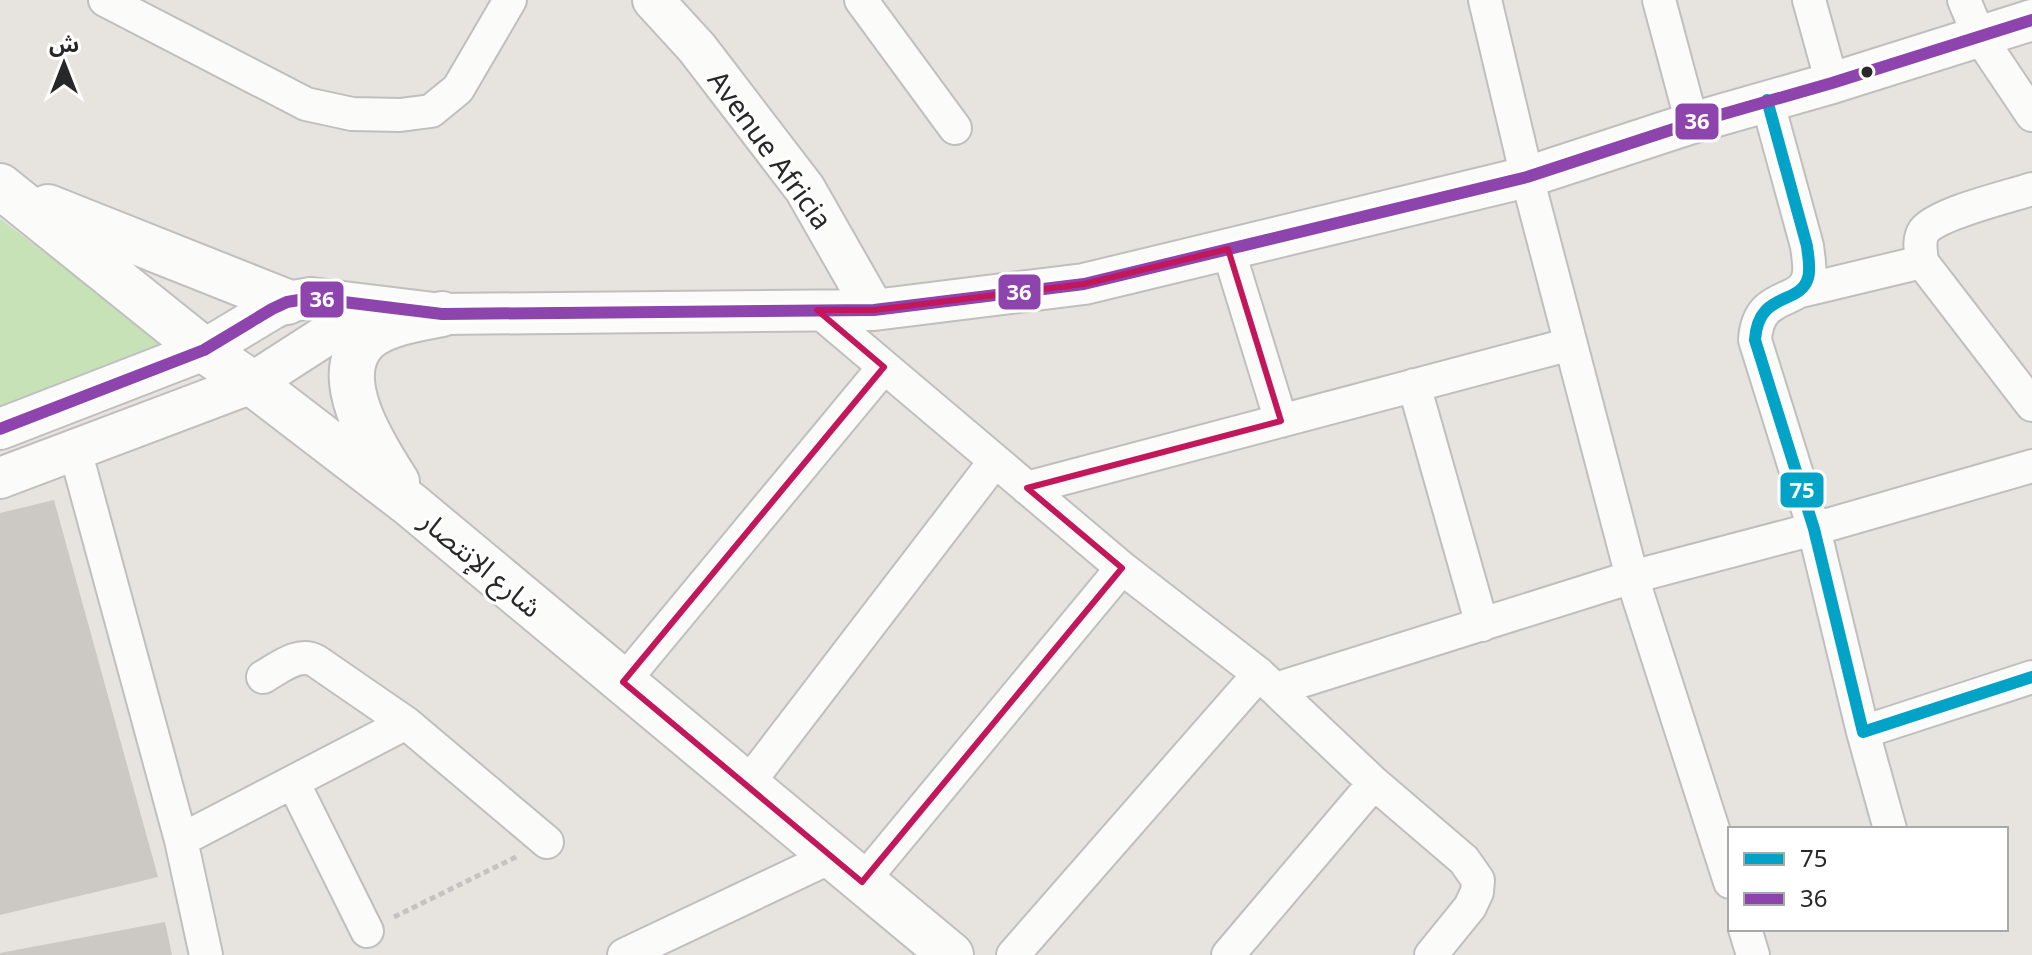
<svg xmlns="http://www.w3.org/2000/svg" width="2032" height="955" viewBox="0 0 2032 955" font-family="'Noto Sans','Noto Sans Arabic',sans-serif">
  <rect width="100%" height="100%" fill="#e7e3de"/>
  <path fill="#c7e2b6" d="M0 219 173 349 0 412Z"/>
  <path fill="#ccc9c5" d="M54 500 158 877 0 915V513Z
    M165 922 172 955H0V953Z"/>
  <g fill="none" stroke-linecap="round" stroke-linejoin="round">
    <g stroke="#c0bfbf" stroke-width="36">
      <path id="minor" d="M105 0 306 104 352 114 400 115 431 111 458 89 510 0
        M861 0 955 128
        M1485 0 1527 177 1632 577 1730 882
        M1659 0 1692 123
        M1809 0 1832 83
        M1964 0 1979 36 2032 115
        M1767 100 1807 246C1808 256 1811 268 1808 278 1800 306 1758 290 1755 340L1814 529 1863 732 2032 677
        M2032 189C2008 197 1938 213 1924 231 1918 240 1921 252 1922 262L2032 405
        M1228 249 1281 421
        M1801 291 1922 262
        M817 310 1122 568 1259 674 1374 783 1464 860 1478 880 1477 892 1470 907 1431 955
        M1414 385 1482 625
        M75 450 181 840 206 955
        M1027 488 1571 344
        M263 677C279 668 299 651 316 661L406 723 547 842
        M623 682 884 367
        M1276 689 1632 577 1814 529 2032 466
        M1863 732 1890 829
        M293 782 367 931
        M746 786 995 461
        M181 840 406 723
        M862 882 1122 568
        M1745 929 1753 955
        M624 955 831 857
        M1013 955 1259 674
        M1228 955 1374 783"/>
    </g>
    <g stroke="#c0bfbf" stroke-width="44">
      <path id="tertiary" d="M653 0 697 48 805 189 874 310
        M0 429 204 350 272 309 287 302 311 298 442 314 874 310 1084 284 1527 177 1692 123 1832 83 2032 20
        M0 478 252 383 370 307"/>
    </g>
    <g stroke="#c0bfbf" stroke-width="48">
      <path id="secondary" d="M0 186 204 350 252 383 411 505 951 955
        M48 207 287 302
        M397 482C376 449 328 377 366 340 384 323 419 319 442 314"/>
    </g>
    <path stroke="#c4c3c2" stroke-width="5" stroke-dasharray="6 4" stroke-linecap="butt" d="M394 917 518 856"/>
    <use href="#minor" stroke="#fbfbfa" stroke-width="32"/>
    <use href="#tertiary" stroke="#fbfbfa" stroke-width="40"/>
    <use href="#secondary" stroke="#fbfbfa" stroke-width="44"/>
    <g stroke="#fff" stroke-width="18">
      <path id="bus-1" d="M1767 100 1807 246C1808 256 1811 268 1808 278 1800 306 1758 290 1755 340L1814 529 1863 732 2032 677"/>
    </g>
    <g stroke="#fff" stroke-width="18">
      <path id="bus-2" d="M0 429 204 350 272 309 287 302 311 298 442 314 874 310 1084 284 1527 177 1692 123 1832 83 2032 20"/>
    </g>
    <use href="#bus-1" stroke="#02a3c6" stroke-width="12"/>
    <use href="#bus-2" stroke="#8e44ad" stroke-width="12"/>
  </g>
  <path fill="none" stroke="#c2185b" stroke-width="6" stroke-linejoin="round" d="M1228 249 1281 421 1027 488 1122 568 862 882 623 682 884 367 817 310H874L1084 284Z"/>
  <circle fill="#282828" stroke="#fff" stroke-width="3" cx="1867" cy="72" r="7"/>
  <g text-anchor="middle" stroke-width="6" stroke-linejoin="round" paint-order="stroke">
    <g font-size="28" fill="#282828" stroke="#fff">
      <text transform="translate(770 150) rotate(54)" y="10">Avenue Africia</text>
      <text transform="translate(481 564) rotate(40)" y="10">شارع الإنتصار</text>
    </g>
  </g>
  <g stroke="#fff" stroke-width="3">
    <rect x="1674" y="102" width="46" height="39" rx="8" fill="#8e44ad"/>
    <rect x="997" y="273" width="45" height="38" rx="8" fill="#8e44ad"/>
    <rect x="299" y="280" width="46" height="39" rx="8" fill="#8e44ad"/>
    <rect x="1779" y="471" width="46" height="38" rx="8" fill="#02a3c6"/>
  </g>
  <g font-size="22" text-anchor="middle" font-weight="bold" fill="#fff">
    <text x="1697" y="129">36</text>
    <text x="1019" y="300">36</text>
    <text x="322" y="307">36</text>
    <text x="1802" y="498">75</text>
  </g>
  <rect x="1728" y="827" width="280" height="104" fill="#ffffff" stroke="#a9a9a9" stroke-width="2"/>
  <rect x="1744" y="853" width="40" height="12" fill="#02a3c6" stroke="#a9a9a9" stroke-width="2"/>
  <text x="1800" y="867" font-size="24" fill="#282828">75</text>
  <rect x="1744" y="893" width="40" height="12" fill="#8e44ad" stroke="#a9a9a9" stroke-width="2"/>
  <text x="1800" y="907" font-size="24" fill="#282828">36</text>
  <g transform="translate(64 64)" stroke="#ffffff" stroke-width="6" paint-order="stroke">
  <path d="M0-6L14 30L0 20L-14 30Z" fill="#282828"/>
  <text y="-12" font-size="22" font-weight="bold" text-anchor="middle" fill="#282828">ش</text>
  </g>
</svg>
